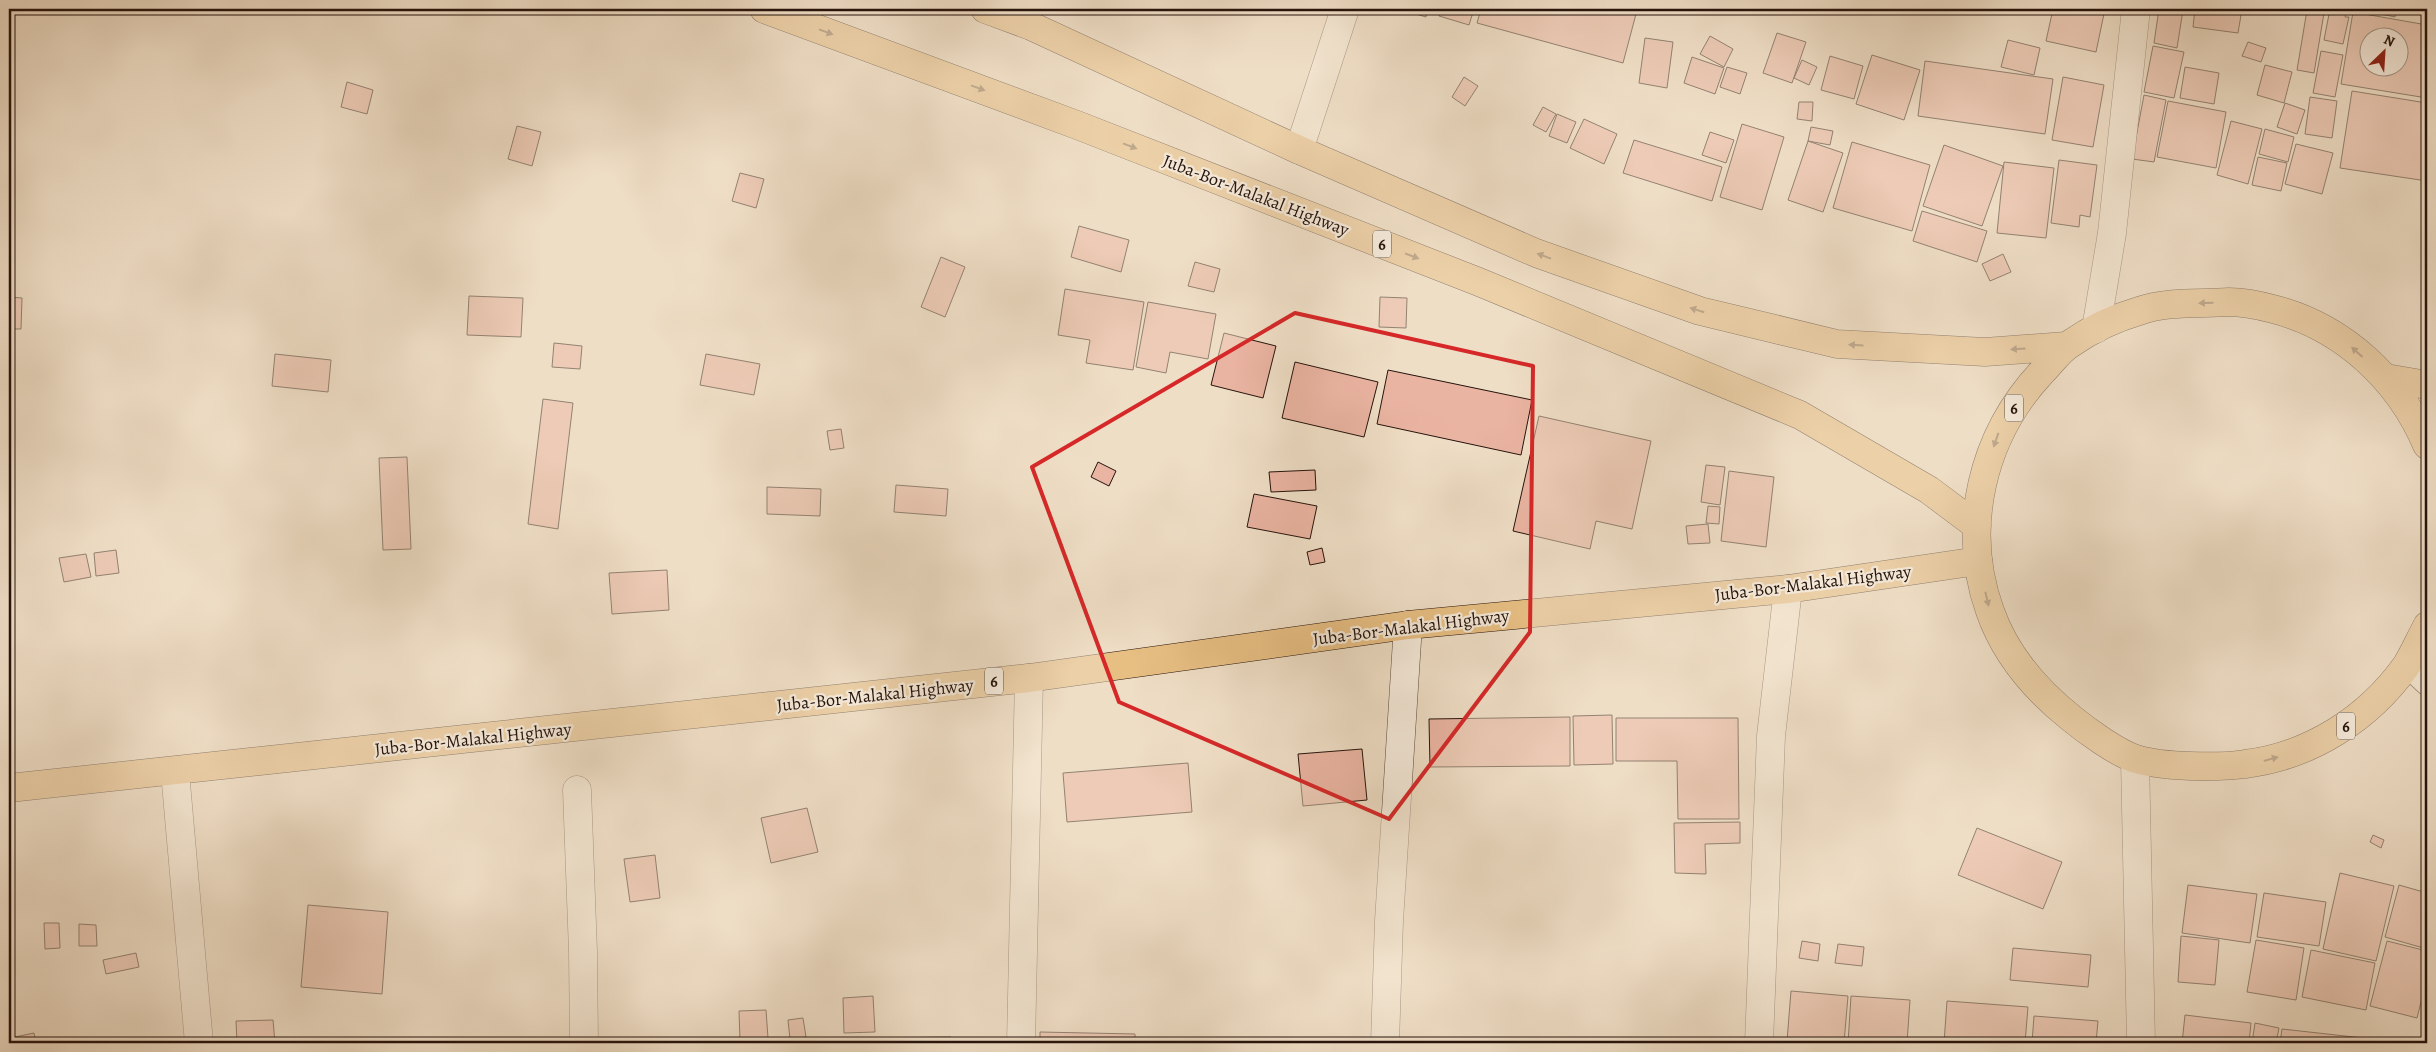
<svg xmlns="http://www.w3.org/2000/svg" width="2436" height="1052" viewBox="0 0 2436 1052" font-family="Alegreya,serif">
  <rect width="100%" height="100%" fill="#efdec6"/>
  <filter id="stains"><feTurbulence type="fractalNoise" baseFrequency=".004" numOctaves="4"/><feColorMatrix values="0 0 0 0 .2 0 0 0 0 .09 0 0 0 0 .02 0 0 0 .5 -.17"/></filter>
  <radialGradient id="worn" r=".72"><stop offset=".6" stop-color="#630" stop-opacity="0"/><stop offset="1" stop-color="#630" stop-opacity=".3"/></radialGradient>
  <path fill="#eab4a2" stroke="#25130c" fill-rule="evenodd" d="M1399 9H1428L1426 17Z
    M1442 9H1474L1469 25 1439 16Z
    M1481 9H1618L1636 14 1623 63 1477 23Z
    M2053 9H2105L2096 52 2046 41Z
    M2159 9 2183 10 2177 48 2154 43Z
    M2195 9H2242L2238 33 2193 27Z
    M2330 9H2347L2345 17H2349L2343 44 2324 40Z
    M2357 9H2397L2395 17Z
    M2307 10 2324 13 2314 73 2297 70Z
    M2353 12 2427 25V98L2341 84ZM2368 38H2398V68H2368Z
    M1777 33 1806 42 1792 83 1763 73Z
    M1710 36 1733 49 1724 67 1700 54Z
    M1645 38 1673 42 1667 88 1639 83Z
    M2008 40 2040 48 2034 75 2001 67Z
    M2248 42 2266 48 2261 62 2242 56Z
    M2153 46 2184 52 2174 98 2144 92Z
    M2321 51 2343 55 2335 97 2313 93Z
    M1872 55 1920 70 1904 120 1856 104Z
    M1830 56 1863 66 1854 99 1821 90Z
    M1692 57 1724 68 1715 94 1684 83Z
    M1802 60 1817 67 1809 85 1794 78Z
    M1925 61 2053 79 2045 134 1918 116Z
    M2265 65 2292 72 2284 103 2257 95Z
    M1727 67 1747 73 1740 94 1720 87Z
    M2185 67 2219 73 2214 104 2180 98Z
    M1464 77 1478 86 1465 106 1452 97Z
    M2063 77 2104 85 2093 147 2052 140Z
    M347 82 373 90 367 114 341 107Z
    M2352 91 2427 103V181L2340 168Z
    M2144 95 2166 100 2154 162 2132 159Z
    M2310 97 2337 101 2332 138 2305 134Z
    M2168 101 2226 112 2216 168 2157 157Z
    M1799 102H1813L1812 121 1797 119Z
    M2285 103 2305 110 2297 134 2277 127Z
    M1543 107 1556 114 1546 132 1533 125Z
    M1557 114 1576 122 1567 143 1549 136Z
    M1584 119 1617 134 1604 164 1570 148Z
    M2231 121 2262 129 2248 184 2217 175Z
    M1742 124 1784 137 1762 210 1720 197Z
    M517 126 541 132 532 166 508 159Z
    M1811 127 1833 131 1830 145 1808 141Z
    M2265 129 2294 137 2288 162 2259 154Z
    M1710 132 1734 140 1726 163 1702 155Z
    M1634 140 1722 167 1712 201 1623 173Z
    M1808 141 1843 153 1823 212 1788 200Z
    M1852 142 1930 165 1912 231 1833 208Z
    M2296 144 2333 153 2322 194 2285 184Z
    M1944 145 2003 166 1982 226 1923 206Z
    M9 155H13L11 183H9Z
    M2258 157 2287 163 2281 191 2252 185Z
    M2059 160 2097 165 2090 217 2080 215 2079 227 2051 223Z
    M2004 162 2054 168 2046 238 1997 233Z
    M740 173 764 179 756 208 732 201Z
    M1922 211 1987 231 1977 262 1913 241Z
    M1079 226 1129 240 1121 272 1071 257Z
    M2003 254 2011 272 1990 281 1982 264Z
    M941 257 965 267 945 317 921 307Z
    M1195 262 1220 269 1214 292 1188 286Z
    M1065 289 1144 302 1133 370 1086 363 1090 340 1058 335Z
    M469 296 523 298 521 337 467 335Z
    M9 297 22 298 21 329H9Z
    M1380 297 1407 298 1406 328 1379 327Z
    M1148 302 1216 314 1208 359 1170 352 1166 373 1136 367Z
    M1224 333 1276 346 1263 398 1211 385Z
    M554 343 582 346 580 369 552 367Z
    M275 354 331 360 328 392 272 386Z
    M706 354 760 364 754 395 700 385Z
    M1295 362 1378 382 1364 437 1282 418Z
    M1388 370 1532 400 1521 455 1377 424Z
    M543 399 573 403 558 529 528 524Z
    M1539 416 1651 441 1632 529 1596 521 1590 549 1513 531Z
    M841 429 844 448 830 450 827 431Z
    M407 457 411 549 383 550 379 458Z
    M1098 462 1116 471 1109 486 1091 477Z
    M1706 465 1725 467 1720 505 1701 502Z
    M1315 470 1316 490 1271 492 1269 472Z
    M1729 471 1774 477 1766 547 1721 541Z
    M896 485 948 489 946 516 894 512Z
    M767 487 821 489 820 516 767 514Z
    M1254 494 1317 506 1310 539 1247 527Z
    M1708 506 1720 507 1719 524 1706 523Z
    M1708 524 1710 543 1688 544 1686 526Z
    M1322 548 1325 562 1310 565 1307 552Z
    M116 550 119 573 96 576 94 553Z
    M86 554 91 577 64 582 59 558Z
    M667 570 669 610 612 614 609 573Z
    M1612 715 1613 764 1574 765 1573 716Z
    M1570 717V766L1430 767 1429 719Z
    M1616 718H1738L1739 819H1678L1677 761H1616Z
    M1362 749 1367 800 1303 806 1298 754Z
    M1188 763 1192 812 1067 822 1063 773Z
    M807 808 818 852 771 863 761 818Z
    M1740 822V843L1705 844 1706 874 1675 873 1674 823Z
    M1977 828 2062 862 2043 909 1958 875Z
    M2373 835 2384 840 2381 848 2370 842Z
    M655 855 660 898 630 902 624 859Z
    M2340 873 2394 886 2376 961 2323 949Z
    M2188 885 2257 894 2250 943 2182 933Z
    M2399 885 2427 893V949L2385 937Z
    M2264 893 2326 902 2319 946 2257 937Z
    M308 905 388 912 382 994 301 987Z
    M44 923H59L60 948 45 949Z
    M79 924 96 925 97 946H79Z
    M2181 936 2219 940 2215 985 2178 982Z
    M2256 940 2304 948 2296 1000 2247 992Z
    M1802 941 1820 944 1818 961 1799 958Z
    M2387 941 2427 951V978L2417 1018 2370 1006Z
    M1838 944 1864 947 1862 966 1835 963Z
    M2013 948 2091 955 2088 987 2010 980Z
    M2311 950 2375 963 2366 1010 2302 997Z
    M136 953 139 967 106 974 103 960Z
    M1791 991 1848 996 1844 1043 1787 1041Z
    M873 996 875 1032 844 1033 843 998Z
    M1851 996 1910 1000 1907 1043H1848Z
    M1947 1001 2028 1007 2025 1043H1944Z
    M766 1010 768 1038 740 1040 739 1011Z
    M2185 1015 2251 1023 2249 1043H2182Z
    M2034 1016 2098 1021 2096 1043H2032Z
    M803 1018 806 1037 790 1039 788 1020Z
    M273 1020 275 1043H237L236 1021Z
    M2255 1023 2279 1028 2276 1043H2252Z
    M2282 1029 2399 1042 2280 1043Z
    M1040 1032 1135 1034V1043H1040Z
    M34 1033 36 1043H11L10 1038Z
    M951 1037V1043H884V1038Z"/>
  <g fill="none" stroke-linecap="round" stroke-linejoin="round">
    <g stroke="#58463a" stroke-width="26">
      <path id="lane" d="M2407 664 2427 683"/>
    </g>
    <g stroke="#58463a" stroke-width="29">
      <path id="street" d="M1299 150 1345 9
        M2096 329 2112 233 2136 9
        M2135 759 2141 1043
        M175 772 199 1043
        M577 790 583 952 584 1043
        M1021 1043 1029 678
        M1385 1043 1389 921 1408 625
        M1759 1043 1771 736 1788 589"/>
    </g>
    <g stroke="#25130c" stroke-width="29">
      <path id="primary" d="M9 788 1029 678 1408 625 1788 589 1978 561"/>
    </g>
    <g stroke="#25130c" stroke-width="29">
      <path id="highway" d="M764 9 1077 125 1479 282 1800 415 1929 490 1977 526
        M985 9 1031 26 1299 150 1536 253 1700 311 1837 344 1985 352 2066 346
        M2386 378 2427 385
        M2427 445C2399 379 2343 327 2273 309 2258 305 2245 302 2229 302 2200 304 2167 301 2139 311 2115 318 2090 330 2070 344 2059 351 2051 363 2042 372 1982 436 1960 527 1990 611 2005 654 2036 690 2071 718 2087 731 2117 753 2136 759 2163 767 2218 768 2245 764 2310 756 2368 719 2406 666 2414 653 2420 639 2427 626"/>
    </g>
    <use href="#lane" stroke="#f5eada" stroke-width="24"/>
    <use href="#street" stroke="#f5eada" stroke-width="28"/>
    <use href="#primary" stroke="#e8bf83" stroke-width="28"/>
    <use href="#highway" stroke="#e8bf83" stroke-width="28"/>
  </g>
  <defs><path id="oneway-solid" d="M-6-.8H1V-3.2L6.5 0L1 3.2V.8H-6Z" transform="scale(1.25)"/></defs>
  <g fill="#866948">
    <use href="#oneway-solid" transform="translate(826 32) rotate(20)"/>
    <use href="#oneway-solid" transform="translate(978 88) rotate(20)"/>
    <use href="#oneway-solid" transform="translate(1130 146) rotate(21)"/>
    <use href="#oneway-solid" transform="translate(1412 256) rotate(21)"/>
    <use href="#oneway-solid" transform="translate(1544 256) rotate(-160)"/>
    <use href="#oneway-solid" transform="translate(2206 303) rotate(178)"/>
    <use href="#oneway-solid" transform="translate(1697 310) rotate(-163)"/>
    <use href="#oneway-solid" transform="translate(1856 345) rotate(-177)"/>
    <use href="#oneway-solid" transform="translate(2018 349) rotate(176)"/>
    <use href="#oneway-solid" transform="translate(2357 352) rotate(-138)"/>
    <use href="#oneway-solid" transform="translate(1996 440) rotate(109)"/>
    <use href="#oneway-solid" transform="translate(1987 599) rotate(77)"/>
    <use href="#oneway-solid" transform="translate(2271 759) rotate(-16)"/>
  </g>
  <path d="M0 0H2436V1052H0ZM1295 313 1533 366 1530 632 1389 819 1119 702 1032 467Z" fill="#efdec6" fill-opacity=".55" fill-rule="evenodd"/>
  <path fill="none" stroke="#d62828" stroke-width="4" stroke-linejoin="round" d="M1295 313 1533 366 1530 632 1389 819 1119 702 1032 467Z"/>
  <g text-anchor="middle" stroke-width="4.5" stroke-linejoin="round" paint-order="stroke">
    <g fill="#f5eada" stroke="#63544a" stroke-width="1">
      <rect x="1373" y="230.5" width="18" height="27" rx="4"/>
      <rect x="2005" y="394.5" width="18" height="27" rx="4"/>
      <rect x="985" y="667.5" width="18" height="27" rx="4"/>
      <rect x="2337" y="712.5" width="18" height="27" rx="4"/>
    </g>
    <g font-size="16" font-weight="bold" fill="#25130c">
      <text x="1382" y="250">6</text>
      <text x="2014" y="414">6</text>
      <text x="994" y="687">6</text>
      <text x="2346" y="732">6</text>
    </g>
    <g font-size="18" fill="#25130c" stroke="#f5eada">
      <text transform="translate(1256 195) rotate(21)" y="6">Juba-Bor-Malakal Highway</text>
      <text transform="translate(1813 583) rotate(-7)" y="6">Juba-Bor-Malakal Highway</text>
      <text transform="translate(1411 627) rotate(-7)" y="6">Juba-Bor-Malakal Highway</text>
      <text transform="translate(875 695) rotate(-6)" y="6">Juba-Bor-Malakal Highway</text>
      <text transform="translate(473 739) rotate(-6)" y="6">Juba-Bor-Malakal Highway</text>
    </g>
  </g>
  <rect width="2436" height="1052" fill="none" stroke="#efdec6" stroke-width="30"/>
  <rect x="10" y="10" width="2416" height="1032" fill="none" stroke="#25130c" stroke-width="2.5"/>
  <rect x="15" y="15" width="2406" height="1022" fill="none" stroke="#25130c"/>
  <g transform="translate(2384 52) rotate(25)"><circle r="24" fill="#f5eada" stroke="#a29488"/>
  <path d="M0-4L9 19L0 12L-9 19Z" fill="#8f2418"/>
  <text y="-8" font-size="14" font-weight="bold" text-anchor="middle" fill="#25130c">N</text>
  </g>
  <rect width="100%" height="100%" filter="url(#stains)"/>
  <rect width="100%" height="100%" fill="url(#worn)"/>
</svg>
